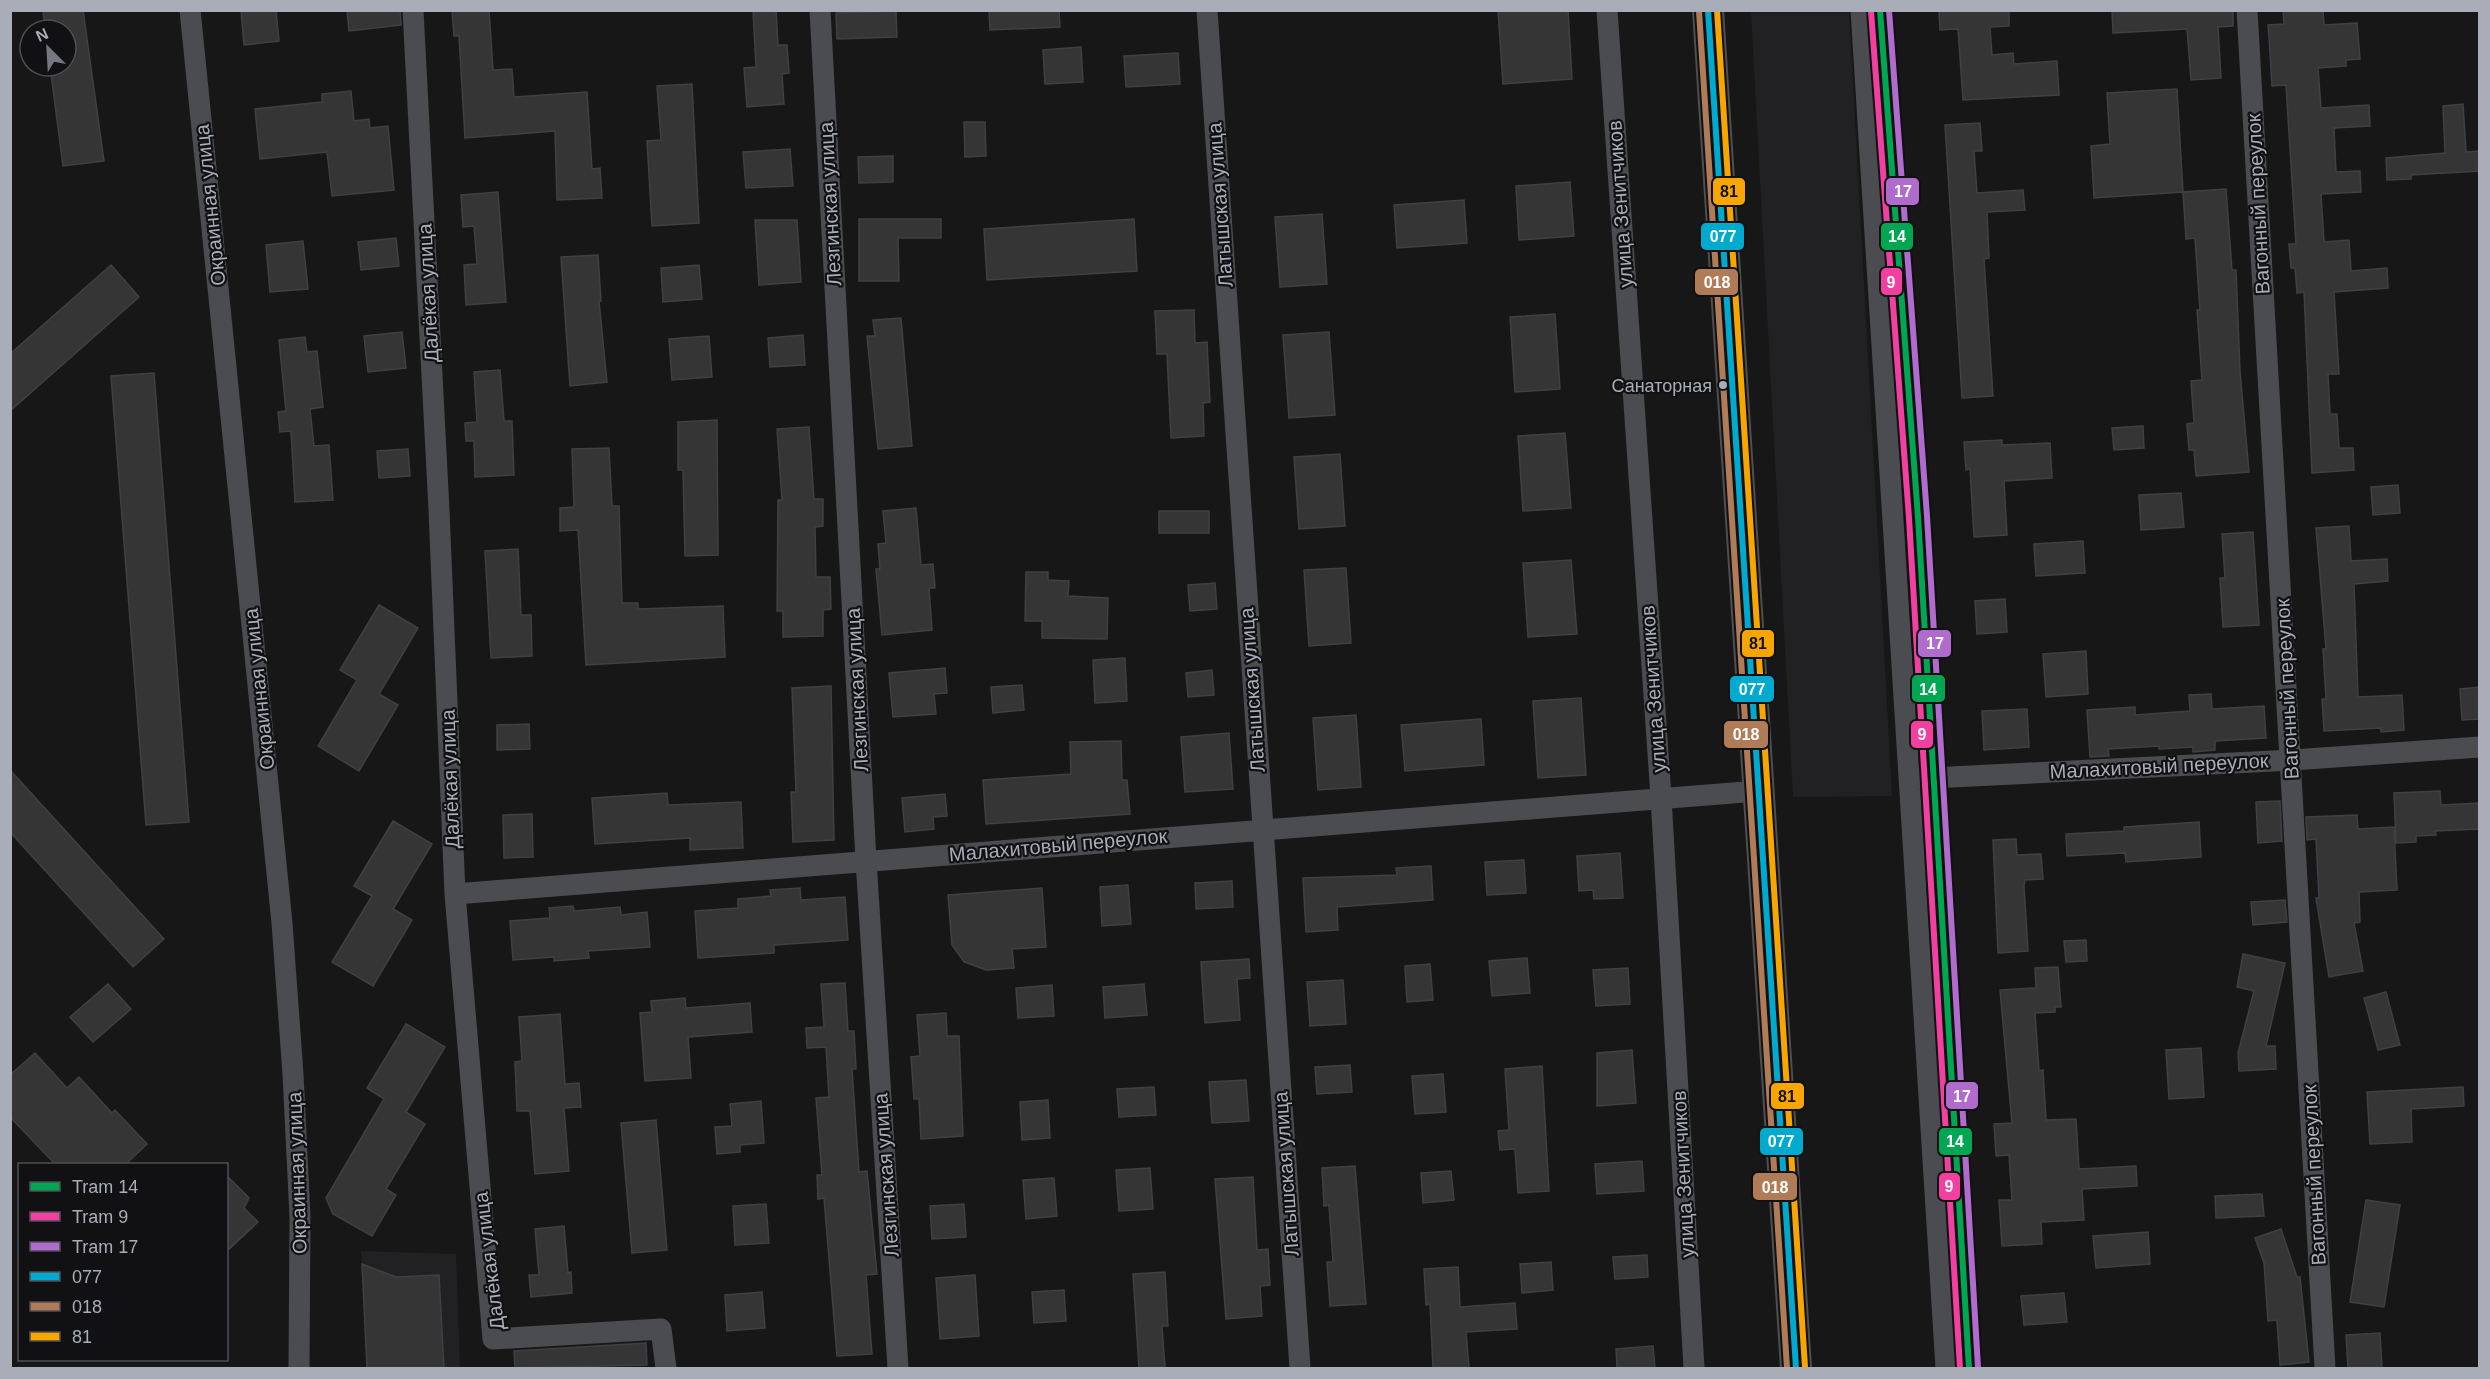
<svg xmlns="http://www.w3.org/2000/svg" width="2490" height="1379" viewBox="0 0 2490 1379" font-family="Arial,sans-serif">
  <rect width="100%" height="100%" fill="#171717"/>
  <path fill="#212123" d="M1751 11H1849L1892 796 1793 797Z
    M361 1251 456 1254 460 1368H367Z"/>
  <path fill="#353536" stroke="#3f4043" stroke-width="1.5" d="M43 10H83L104 161 63 166 50 66H66V30H45Z
    M241 10H276L279 41 244 45Z
    M347 10H400L401 25 349 31Z
    M452 10H489L493 70 512 69 514 97 587 92 592 169 600 168 602 198 557 200 555 131 465 138 459 36H454Z
    M753 10H776L778 45H787L789 73 782 74 784 104 747 107 744 68 756 67Z
    M989 10H1059L1060 27 990 30Z
    M1498 10H1568L1572 79 1503 84Z
    M1939 10H2009V26L1990 27 1992 55 2013 53 2014 64 2057 61 2059 95 1963 100 1958 29 1940 30Z
    M2112 10H2233V26L2218 27 2221 78 2191 80 2187 29 2113 33Z
    M2283 10H2323L2324 25 2357 23 2360 59 2346 60V66L2318 68 2321 108 2369 105 2370 126 2334 128 2336 172 2360 171 2361 192 2321 194 2324 242 2349 240 2351 271 2387 268 2388 288 2334 292 2339 374H2328L2330 414H2337L2339 448H2353L2354 470 2312 473 2304 292 2297 293 2295 268H2291L2289 244H2296L2286 85 2272 86 2269 37 2268 25 2284 24Z
    M896 11 897 37 837 39 836 13Z
    M1081 47 1083 82 1045 84 1043 50Z
    M1178 53 1180 84 1126 87 1124 56Z
    M692 84 699 223 652 226 647 141 661 140 657 86Z
    M2177 89 2183 192 2094 198 2091 146 2110 144 2107 93Z
    M351 91 354 121 369 119 370 128 388 126 394 190 332 196 327 152 260 159 255 109 322 102V94Z
    M2463 104 2466 152 2480 151V171L2411 175V179L2387 180 2386 158 2445 153 2443 106Z
    M964 122H985L986 156 965 157Z
    M1980 123 1982 151H1974L1977 193 2023 190 2025 210 1987 212 1989 258 1984 259 1993 396 1962 398 1945 125Z
    M790 149 793 186 746 188 743 152Z
    M893 156V182L859 183 858 157Z
    M1570 182 1574 236 1519 240 1516 186Z
    M2226 189 2232 270H2236L2240 371 2249 472 2196 476 2194 450H2189L2187 424 2194 423 2191 381 2202 380 2197 310H2200L2195 238 2186 239 2183 192Z
    M498 192 506 302 466 305 464 265 477 264 474 226 463 227 461 195Z
    M1464 200 1467 243 1397 248 1394 205Z
    M1322 214 1327 284 1280 287 1275 217Z
    M859 219H941V238H898L899 281H859Z
    M1134 219 1137 271 987 280 984 229Z
    M755 220H797L801 282 759 285Z
    M396 238 399 266 361 270 358 242Z
    M303 241 308 289 270 292 266 245Z
    M598 255 601 301H599L607 382 570 386 561 257Z
    M111 265 139 297 10 411V354Z
    M699 265 702 299 663 302 661 268Z
    M1194 310 1195 343 1207 342 1210 402 1203 403 1204 436 1171 438 1167 354H1157L1155 311Z
    M1555 314 1560 389 1515 392 1510 317Z
    M901 318 912 446 878 449 867 336H875L873 320Z
    M402 332 406 368 368 372 364 336Z
    M1329 332 1335 415 1289 418 1283 335Z
    M803 335 805 365 770 367 768 338Z
    M709 336 712 377 672 380 669 339Z
    M305 337 307 352 317 351 323 407 310 409 314 446 329 445 333 500 295 502 291 431 280 432 278 412 286 411 279 340Z
    M500 370 504 421H512L514 475 475 477 474 441H466L465 423 477 422 474 372Z
    M154 373 189 822 146 825 111 376Z
    M717 420 718 555 685 556 683 470H678V422Z
    M2143 426 2144 448 2114 450 2112 428Z
    M809 427 814 499H823V526L815 527 816 577H830L831 609 823 610V636L783 637V611H777L778 500H782L777 429Z
    M1565 433 1571 508 1523 511 1518 436Z
    M2002 440V445L2050 443 2052 478 2004 481 2007 535 1974 537 1970 469 1966 470 1964 442Z
    M609 448 612 506H619L622 603H638V609L723 606 725 657 586 665 578 530 560 531V508L574 507 572 449Z
    M408 449 410 476 379 478 377 451Z
    M1340 454 1345 526 1299 529 1294 457Z
    M2398 485 2400 513 2373 515 2371 487Z
    M2181 493 2184 527 2141 530 2139 495Z
    M916 508 921 565 933 564 935 588H929L932 630 882 635 876 569H880L878 544 886 543 883 511Z
    M1159 511H1209V533H1159Z
    M2349 526 2351 561 2387 559 2388 581 2354 584 2358 697 2402 695 2404 730 2381 732V728L2324 731 2322 699H2326L2323 649H2326L2316 528Z
    M2253 532 2259 625 2223 627 2220 578H2225L2222 534Z
    M2083 541 2085 573 2036 576 2034 544Z
    M518 549 521 615H531L532 656 491 658 485 551Z
    M1571 560 1577 634 1528 637 1523 563Z
    M1346 568 1351 643 1309 646 1304 570Z
    M1026 572H1048V580L1069 581 1068 596 1108 598 1107 639 1042 638V621H1025Z
    M1215 583 1217 609 1190 611 1188 585Z
    M2005 599 2007 632 1977 634 1975 601Z
    M379 605 418 628 379 694 398 705 359 771 318 746 357 680 340 670Z
    M2086 651 2088 694 2046 697 2043 654Z
    M1125 658 1127 701 1095 703 1093 660Z
    M945 668 947 693 934 694 936 714 893 717 889 673Z
    M1212 670 1214 695 1188 697 1186 673Z
    M1022 685 1024 710 993 713 991 687Z
    M831 686 834 840 793 842 791 792H796L792 688Z
    M2480 687V719L2462 720 2460 689Z
    M2211 694 2212 709 2264 706 2266 738 2215 741V750L2193 752V747L2159 749V746L2108 749 2109 756 2090 757 2087 710 2135 707V715L2190 711 2189 695Z
    M1581 698 1586 775 1538 778 1533 701Z
    M2027 709 2029 747 1984 750 1982 711Z
    M1356 715 1361 787 1318 790 1313 718Z
    M1481 719 1484 765 1405 771 1401 725Z
    M529 724 530 749 497 750V725Z
    M1229 733 1233 789 1185 792 1181 737Z
    M1121 741 1122 780H1127L1130 814 986 824 983 780 1071 774 1070 742Z
    M10 770 164 939 133 967 10 832Z
    M2440 791 2441 805 2480 803V829L2435 831 2436 835 2416 836V842L2396 843 2394 793Z
    M667 793 668 805 741 802 743 848 690 850V838L595 844 592 798Z
    M945 794 947 816 933 817 934 829 905 832 902 798Z
    M2280 801 2282 841 2258 843 2256 802Z
    M532 814 533 857 504 858 503 815Z
    M2357 815 2358 829 2394 827 2397 890 2359 892 2360 922 2354 923 2363 971 2329 977 2316 898H2319L2316 839 2307 840 2306 817Z
    M393 821 432 844 393 909 412 920 373 986 332 962 372 896 354 886Z
    M2199 822 2201 857 2126 862 2125 853 2067 856 2066 834 2124 831V827Z
    M2016 839 2017 855 2041 854 2043 879 2025 880 2024 886 2028 951 1998 953 1993 840Z
    M1620 853 1623 898 1594 899 1593 890 1579 891 1577 856Z
    M1524 860 1526 893 1487 895 1485 862Z
    M1431 866 1433 900 1337 907 1338 930 1306 932 1303 878 1397 875 1396 868Z
    M1232 881 1233 907 1196 909 1195 883Z
    M1128 885 1131 924 1102 926 1100 887Z
    M800 888 801 900 845 897 848 940 774 945V953L698 958 695 911 738 908V899L771 896 770 890Z
    M1042 888 1046 947 1012 949 1014 968 986 970 964 962 952 945 948 895Z
    M2285 900 2287 922 2253 925 2251 902Z
    M573 906 574 911 620 907 621 915 647 912 650 947 588 951 589 958 554 961V957L513 960 510 921 550 918 549 908Z
    M2086 940 2087 961 2066 962 2064 941Z
    M2243 954 2285 963 2266 1046H2275L2276 1069 2239 1071 2238 1053 2254 991 2237 987Z
    M1527 958 1530 993 1492 996 1489 961Z
    M1249 959 1250 978 1237 979 1240 1020 1205 1023 1201 962Z
    M1430 964 1433 1000 1407 1002 1405 966Z
    M2058 967 2061 1007H2055V1012L2035 1013 2039 1071 2043 1070 2046 1120 2076 1119 2079 1169 2136 1166 2137 1186 2082 1189 2084 1220 2041 1222 2042 1244 2002 1246 1999 1200H2012L2009 1155 1996 1156 1994 1124 2012 1123 2000 990 2036 988 2035 968Z
    M1628 968 1630 1004 1596 1006 1593 970Z
    M1343 980 1346 1024 1310 1026 1307 982Z
    M845 983 848 1031H854L856 1069H852L859 1172 867 1171 877 1274 866 1275 872 1354 837 1356 824 1198 818 1199 817 1175H822L816 1098 829 1097 826 1047 807 1048 806 1028 824 1027 821 984Z
    M108 984 131 1009 93 1042 70 1017Z
    M1144 984 1147 1015 1105 1018 1103 987Z
    M1052 985 1054 1016 1018 1018 1016 988Z
    M2386 992 2400 1045 2378 1050 2364 998Z
    M685 998 686 1008 750 1003 752 1032 688 1037 691 1078 645 1081 640 1013 652 1012 651 1001Z
    M946 1013 947 1036H959L963 1136 921 1139 919 1099H914L911 1057 920 1056 917 1015Z
    M560 1014 565 1084 579 1083 581 1107 564 1108 569 1171 535 1174 530 1111H517L515 1062 522 1061 519 1017Z
    M406 1024 445 1047 406 1112 425 1124 386 1189 396 1195 372 1236 333 1214 326 1198 384 1099 367 1088Z
    M2201 1048 2204 1097 2169 1099 2166 1050Z
    M1632 1050 1636 1103 1597 1106V1053Z
    M35 1053 67 1088 79 1077 112 1113 115 1110 147 1144 126 1164H55L10 1117V1075Z
    M1350 1065 1352 1092 1317 1094 1315 1067Z
    M1542 1066 1549 1191 1518 1193 1515 1149 1500 1150 1498 1131 1509 1130 1505 1069Z
    M1443 1074 1446 1112 1415 1114 1412 1076Z
    M1246 1080 1249 1121 1212 1123 1209 1082Z
    M1154 1087 1156 1115 1119 1117 1117 1089Z
    M2463 1087 2464 1106 2411 1109 2412 1142 2370 1144 2367 1092Z
    M1048 1100 1050 1138 1022 1140 1020 1102Z
    M761 1101 764 1143 740 1145V1152L717 1154 715 1127 732 1126 730 1104Z
    M656 1120 667 1250 632 1253 621 1123Z
    M1642 1161 1644 1191 1597 1194 1595 1164Z
    M1355 1166 1366 1304 1330 1306 1327 1262H1333L1329 1205 1324 1206 1322 1168Z
    M1150 1168 1153 1209 1119 1211 1116 1170Z
    M1451 1171 1454 1200 1423 1203 1421 1173Z
    M226 1175 249 1198 244 1208 258 1222 226 1252Z
    M1253 1177 1257 1250 1268 1249 1270 1285 1260 1286 1262 1316 1226 1319 1215 1179Z
    M1054 1178 1057 1216 1026 1219 1023 1180Z
    M2262 1194 2264 1216 2216 1218 2215 1196Z
    M2366 1200 2400 1205 2384 1307 2350 1302Z
    M766 1204 769 1243 735 1245 733 1206Z
    M964 1204 966 1237 932 1239 930 1206Z
    M564 1226 568 1273 571 1272 572 1293 531 1297 529 1275H539L535 1229Z
    M2281 1229 2297 1277H2300L2309 1362 2280 1365 2277 1320 2268 1321 2264 1263 2255 1238Z
    M2148 1232 2150 1264 2096 1268 2093 1236Z
    M1647 1255 1648 1277 1615 1279 1613 1257Z
    M1551 1262 1553 1290 1522 1293 1520 1264Z
    M362 1264 396 1277 439 1275 444 1368H367Z
    M1458 1267 1460 1307 1515 1303 1517 1329 1466 1332 1469 1368H1433L1430 1304 1426 1305 1424 1269Z
    M1165 1272 1168 1326H1162L1165 1368H1139L1133 1274Z
    M975 1275 979 1336 940 1339 936 1278Z
    M1064 1290 1066 1321 1034 1323 1032 1292Z
    M762 1292 765 1328 727 1331 725 1295Z
    M2064 1293 2067 1322 2024 1325 2021 1296Z
    M2380 1333 2382 1368H2348L2346 1335Z
    M646 1343 647 1365 515 1368 514 1351Z
    M1653 1346 1655 1368H1617L1616 1349Z"/>
  <g fill="none" stroke-linecap="round" stroke-linejoin="round">
    <path stroke="#4b4c50" stroke-width="21" d="M190 10 282 923 293 1074 300 1217 299 1368
      M413 10 439 510 455 894 493 1339 661 1329 666 1368
      M820 10 866 860 898 1368
      M1207 10 1300 1368
      M1607 10 1661 797 1694 1368
      M1861 10 1946 1368
      M2247 10 2325 1368
      M1911 779 2292 760 2480 747
      M455 894 1758 791"/>
    <path stroke="#4d4f52" stroke-width="32" d="M1708 10 1796 1368"/>
    <g stroke="#111113" stroke-width="10">
      <path id="bus-1" d="M1708 10 1796 1368"/>
    </g>
    <g stroke="#111113" stroke-width="10">
      <path id="bus-2" d="M1699 11 1787 1368"/>
    </g>
    <g stroke="#111113" stroke-width="10">
      <path id="bus-3" d="M1717 10 1805 1367"/>
    </g>
    <use href="#bus-1" stroke="#00a9ce" stroke-width="6"/>
    <use href="#bus-2" stroke="#b07c57" stroke-width="6"/>
    <use href="#bus-3" stroke="#f7a600" stroke-width="6"/>
    <g stroke="#111113" stroke-width="10">
      <path id="tram-1" d="M1880 10 1918 517 1969 1368"/>
    </g>
    <g stroke="#111113" stroke-width="10">
      <path id="tram-2" d="M1871 11 1909 518 1960 1368"/>
    </g>
    <g stroke="#111113" stroke-width="10">
      <path id="tram-3" d="M1889 10 1927 516 1978 1367"/>
    </g>
    <use href="#tram-1" stroke="#00a651" stroke-width="6"/>
    <use href="#tram-2" stroke="#f240a1" stroke-width="6"/>
    <use href="#tram-3" stroke="#b06ccc" stroke-width="6"/>
  </g>
  <circle fill="#a8adb8" stroke="#111113" stroke-width="2" cx="1723" cy="385" r="5"/>
  <g text-anchor="middle" stroke-width="4.5" stroke-linejoin="round" paint-order="stroke">
    <g font-size="18" fill="#a8adb8" stroke="#111113" text-anchor="end">
      <text x="1712" y="392">Санаторная</text>
    </g>
    <g font-size="20" fill="#a8adb8" stroke="#111113">
      <text transform="translate(830 204) rotate(-93)" y="7">Лезгинская улица</text>
      <text transform="translate(1620 204) rotate(-94)" y="7">улица Зенитчиков</text>
      <text transform="translate(2258 204) rotate(-93)" y="7">Вагонный переулок</text>
      <text transform="translate(210 205) rotate(-96)" y="7">Окраинная улица</text>
      <text transform="translate(1220 205) rotate(-94)" y="7">Латышская улица</text>
      <text transform="translate(428 293) rotate(-93)" y="7">Далёкая улица</text>
      <text transform="translate(259 689) rotate(-96)" y="7">Окраинная улица</text>
      <text transform="translate(1653 689) rotate(-94)" y="7">улица Зенитчиков</text>
      <text transform="translate(2287 689) rotate(-93)" y="7">Вагонный переулок</text>
      <text transform="translate(857 690) rotate(-93)" y="7">Лезгинская улица</text>
      <text transform="translate(1252 690) rotate(-94)" y="7">Латышская улица</text>
      <text transform="translate(2159 766) rotate(-3)" y="7">Малахитовый переулок</text>
      <text transform="translate(450 779) rotate(-92)" y="7">Далёкая улица</text>
      <text transform="translate(1058 845) rotate(-5)" y="7">Малахитовый переулок</text>
      <text transform="translate(297 1173) rotate(-92)" y="7">Окраинная улица</text>
      <text transform="translate(1286 1174) rotate(-94)" y="7">Латышская улица</text>
      <text transform="translate(1683 1174) rotate(-93)" y="7">улица Зенитчиков</text>
      <text transform="translate(886 1175) rotate(-94)" y="7">Лезгинская улица</text>
      <text transform="translate(2314 1175) rotate(-93)" y="7">Вагонный переулок</text>
      <text transform="translate(489 1261) rotate(-97)" y="7">Далёкая улица</text>
    </g>
  </g>
  <g stroke="#111113" stroke-width="2">
    <rect x="1885" y="177" width="35" height="29" rx="6" fill="#b06ccc"/>
    <rect x="1712" y="177" width="34" height="29" rx="6" fill="#f7a600"/>
    <rect x="1880" y="222" width="34" height="29" rx="6" fill="#00a651"/>
    <rect x="1700" y="222" width="45" height="29" rx="6" fill="#00a9ce"/>
    <rect x="1880" y="267" width="23" height="29" rx="6" fill="#f240a1"/>
    <rect x="1694" y="268" width="45" height="28" rx="6" fill="#b07c57"/>
    <rect x="1917" y="629" width="35" height="29" rx="6" fill="#b06ccc"/>
    <rect x="1741" y="629" width="34" height="29" rx="6" fill="#f7a600"/>
    <rect x="1911" y="674" width="35" height="29" rx="6" fill="#00a651"/>
    <rect x="1729" y="675" width="46" height="28" rx="6" fill="#00a9ce"/>
    <rect x="1910" y="720" width="24" height="29" rx="6" fill="#f240a1"/>
    <rect x="1723" y="720" width="46" height="29" rx="6" fill="#b07c57"/>
    <rect x="1945" y="1081" width="34" height="29" rx="6" fill="#b06ccc"/>
    <rect x="1770" y="1082" width="35" height="28" rx="6" fill="#f7a600"/>
    <rect x="1938" y="1127" width="35" height="29" rx="6" fill="#00a651"/>
    <rect x="1759" y="1127" width="45" height="29" rx="6" fill="#00a9ce"/>
    <rect x="1938" y="1172" width="23" height="29" rx="6" fill="#f240a1"/>
    <rect x="1752" y="1172" width="46" height="29" rx="6" fill="#b07c57"/>
  </g>
  <g font-size="16" text-anchor="middle" font-weight="bold" fill="#fff">
    <text x="1903" y="197">17</text>
    <text x="1897" y="242">14</text>
    <text x="1723" y="242">077</text>
    <text x="1891" y="288">9</text>
    <text x="1717" y="288">018</text>
    <text x="1935" y="649">17</text>
    <text x="1928" y="695">14</text>
    <text x="1752" y="695">077</text>
    <text x="1922" y="740">9</text>
    <text x="1746" y="740">018</text>
    <text x="1962" y="1102">17</text>
    <text x="1955" y="1147">14</text>
    <text x="1781" y="1147">077</text>
    <text x="1949" y="1192">9</text>
    <text x="1775" y="1193">018</text>
  </g>
  <g font-size="16" text-anchor="middle" font-weight="bold" fill="#111">
    <text x="1729" y="197">81</text>
    <text x="1758" y="649">81</text>
    <text x="1787" y="1102">81</text>
  </g>
  <rect width="2490" height="1379" fill="none" stroke="#a8adb8" stroke-width="24"/>
  <rect x="18" y="1163" width="210" height="198" fill="#111113" stroke="#4d4f55" stroke-width="1.5"/>
  <rect x="30" y="1182" width="30" height="9" fill="#00a651" stroke="#4d4f55" stroke-width="1.5"/>
  <text x="72" y="1193" font-size="18" fill="#a8adb8">Tram 14</text>
  <rect x="30" y="1212" width="30" height="9" fill="#f240a1" stroke="#4d4f55" stroke-width="1.5"/>
  <text x="72" y="1223" font-size="18" fill="#a8adb8">Tram 9</text>
  <rect x="30" y="1242" width="30" height="9" fill="#b06ccc" stroke="#4d4f55" stroke-width="1.5"/>
  <text x="72" y="1253" font-size="18" fill="#a8adb8">Tram 17</text>
  <rect x="30" y="1272" width="30" height="9" fill="#00a9ce" stroke="#4d4f55" stroke-width="1.5"/>
  <text x="72" y="1283" font-size="18" fill="#a8adb8">077</text>
  <rect x="30" y="1302" width="30" height="9" fill="#b07c57" stroke="#4d4f55" stroke-width="1.5"/>
  <text x="72" y="1313" font-size="18" fill="#a8adb8">018</text>
  <rect x="30" y="1332" width="30" height="9" fill="#f7a600" stroke="#4d4f55" stroke-width="1.5"/>
  <text x="72" y="1343" font-size="18" fill="#a8adb8">81</text>
  <g transform="translate(48 48) rotate(336)"><circle r="28" fill="#111113" stroke="#4d4f55" stroke-width="1.5"/>
  <path d="M0-4.5L10 22L0 15L-10 22Z" fill="#757880"/>
  <text y="-9" font-size="16" font-weight="bold" text-anchor="middle" fill="#a8adb8">N</text>
  </g>
</svg>
